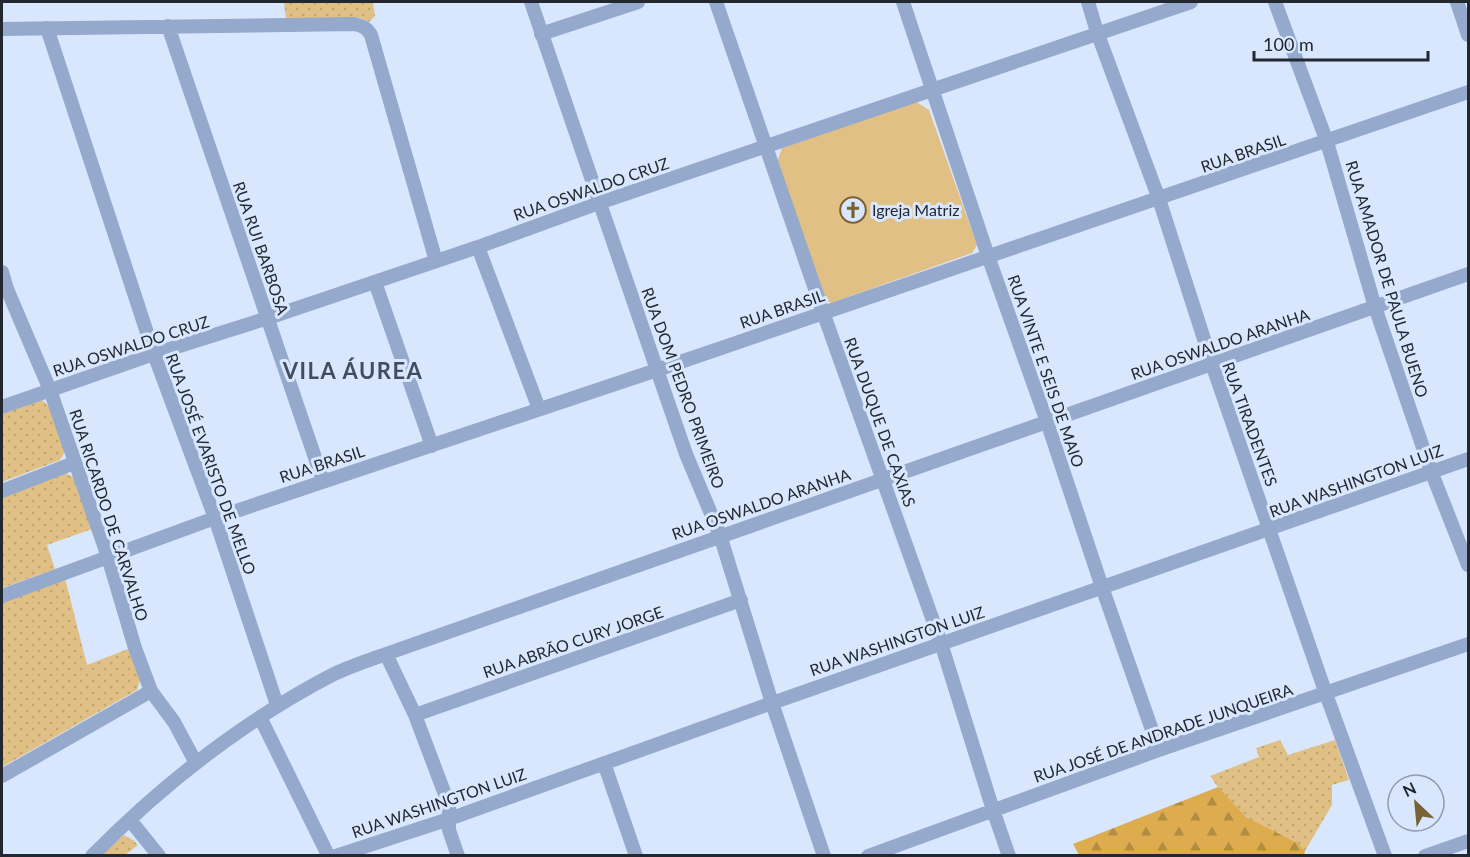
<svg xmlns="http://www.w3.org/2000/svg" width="1470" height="857" viewBox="0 0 1470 857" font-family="Lato,sans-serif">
  <defs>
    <pattern id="grass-dots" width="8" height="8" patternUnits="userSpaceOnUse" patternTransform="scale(1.5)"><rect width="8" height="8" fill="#e1c086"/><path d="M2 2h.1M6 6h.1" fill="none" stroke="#c1a574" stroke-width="1.8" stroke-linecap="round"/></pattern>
    <pattern id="forest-firs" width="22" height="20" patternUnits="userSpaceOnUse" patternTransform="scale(1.5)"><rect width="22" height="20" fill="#dcac4f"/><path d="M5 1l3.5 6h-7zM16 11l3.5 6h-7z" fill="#b28c42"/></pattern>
  </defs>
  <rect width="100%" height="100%" fill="#d9e7fe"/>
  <path fill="url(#grass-dots)" d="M284 2H373L375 16 369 22 361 18 286 19Z
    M42 400 52 409 66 450 60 460 2 482V414Z
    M64 472 73 477 92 529 47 545 55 569 2 588V496Z
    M65 578 87 665 128 649 140 680 137 690 2 767V602Z
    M1280 740 1288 755 1335 740 1349 780 1332 785V805L1305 851C1289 836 1266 830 1248 818 1233 809 1220 790 1210 776L1259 757 1256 748Z
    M124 835 133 840 138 845 125 855 101 856Z"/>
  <path fill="url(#forest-firs)" d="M1218 787 1246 817 1297 843 1305 851 1304 855H1079L1073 844Z"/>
  <path fill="#e1c086" d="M915 101 929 110 977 245 972 253 831 303 823 299 777 162 782 148Z"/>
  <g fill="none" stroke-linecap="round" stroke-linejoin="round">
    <path stroke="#94a9cb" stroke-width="14" d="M531 2 657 370 686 454 720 535 772 703 824 856
      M716 2 823 312 941 643 993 810 1009 856
      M903 2 988 256 1047 422 1102 587 1159 750
      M1088 2 1097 32 1159 199 1212 364 1326 694 1385 856
      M1275 2 1327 142 1375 307 1431 471 1468 565
      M1457 2 1468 35
      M168 26 323 481
      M47 28 154 354 215 518 277 705
      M2 29 354 24C363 26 367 28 371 35L436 261
      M541 34 638 2
      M478 247 539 409
      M2 272 7 289 50 390 108 557 135 648 151 691 174 722 196 763
      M375 282 432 446
      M2 407 154 354 268 318 478 247 599 203 1191 2
      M2 491 74 463
      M2 596 215 518 657 370 1468 92
      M386 654 415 715 449 805V830L458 856
      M415 715 741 600
      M260 717 327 853 330 856
      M604 763 636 856
      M2 776 151 691
      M130 820 159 856
      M92 856C163 784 245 720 334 674 351 666 369 660 386 654L1468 274
      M336 856 449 819 772 703 1468 459
      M868 856 1159 750 1468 644
      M1425 856 1468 841"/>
  </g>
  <defs>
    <g id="church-ring" transform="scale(1.35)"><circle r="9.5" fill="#d9e7fe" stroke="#7a6132" stroke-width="1.5"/><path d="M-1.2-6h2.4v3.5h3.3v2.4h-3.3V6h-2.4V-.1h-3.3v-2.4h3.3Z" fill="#7a6132"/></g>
  </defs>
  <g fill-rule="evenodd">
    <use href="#church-ring" x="853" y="210"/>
  </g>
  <g text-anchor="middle" stroke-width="6" stroke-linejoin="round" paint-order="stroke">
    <g font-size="16" fill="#222730" stroke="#d9e7fe">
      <text transform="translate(1243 153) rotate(-19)" y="6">RUA BRASIL</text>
      <text transform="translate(591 189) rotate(-19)" y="6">RUA OSWALDO CRUZ</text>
      <text transform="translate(261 248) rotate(71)" y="6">RUA RUI BARBOSA</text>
      <text transform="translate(1387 279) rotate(73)" y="6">RUA AMADOR DE PAULA BUENO</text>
      <text transform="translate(782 309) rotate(-19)" y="6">RUA BRASIL</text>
      <text transform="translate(1220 344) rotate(-19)" y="6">RUA OSWALDO ARANHA</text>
      <text transform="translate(131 346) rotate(-18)" y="6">RUA OSWALDO CRUZ</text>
      <text transform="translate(1046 371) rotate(71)" y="6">RUA VINTE E SEIS DE MAIO</text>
      <text transform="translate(683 388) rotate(70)" y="6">RUA DOM PEDRO PRIMEIRO</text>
      <text transform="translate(880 422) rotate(70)" y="6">RUA DUQUE DE CAXIAS</text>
      <text transform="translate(1250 424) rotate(70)" y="6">RUA TIRADENTES</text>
      <text transform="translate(211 464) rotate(70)" y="6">RUA JOSÉ EVARISTO DE MELLO</text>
      <text transform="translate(322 464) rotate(-18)" y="6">RUA BRASIL</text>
      <text transform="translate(1356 481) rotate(-20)" y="6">RUA WASHINGTON LUIZ</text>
      <text transform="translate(761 504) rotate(-19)" y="6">RUA OSWALDO ARANHA</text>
      <text transform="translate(109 515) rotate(72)" y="6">RUA RICARDO DE CARVALHO</text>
      <text transform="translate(897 641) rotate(-19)" y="6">RUA WASHINGTON LUIZ</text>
      <text transform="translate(573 642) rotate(-19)" y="6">RUA ABRÃO CURY JORGE</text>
      <text transform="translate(1163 733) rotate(-19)" y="6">RUA JOSÉ DE ANDRADE JUNQUEIRA</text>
      <text transform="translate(439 803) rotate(-19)" y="6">RUA WASHINGTON LUIZ</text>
    </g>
    <g font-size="16" fill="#222730" stroke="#d9e7fe" text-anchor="start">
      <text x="872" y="216">Igreja Matriz</text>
    </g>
    <g font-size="22" font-weight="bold" letter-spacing="1.5" fill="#414c5f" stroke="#d9e7fe">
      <text x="353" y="379">VILA ÁUREA</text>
    </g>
  </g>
  <rect width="1470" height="857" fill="none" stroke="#222730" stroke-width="6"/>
  <g transform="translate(1416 803) rotate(334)"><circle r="28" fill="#d9e7fe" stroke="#909aac" stroke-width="1.5"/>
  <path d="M0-4.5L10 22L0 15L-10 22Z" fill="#7a6132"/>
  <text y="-9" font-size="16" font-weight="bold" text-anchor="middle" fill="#222730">N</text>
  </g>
  <path d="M1254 51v9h174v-9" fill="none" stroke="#222730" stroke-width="3"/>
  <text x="1263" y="51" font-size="18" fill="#222730" stroke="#d9e7fe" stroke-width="4.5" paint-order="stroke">100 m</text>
</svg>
